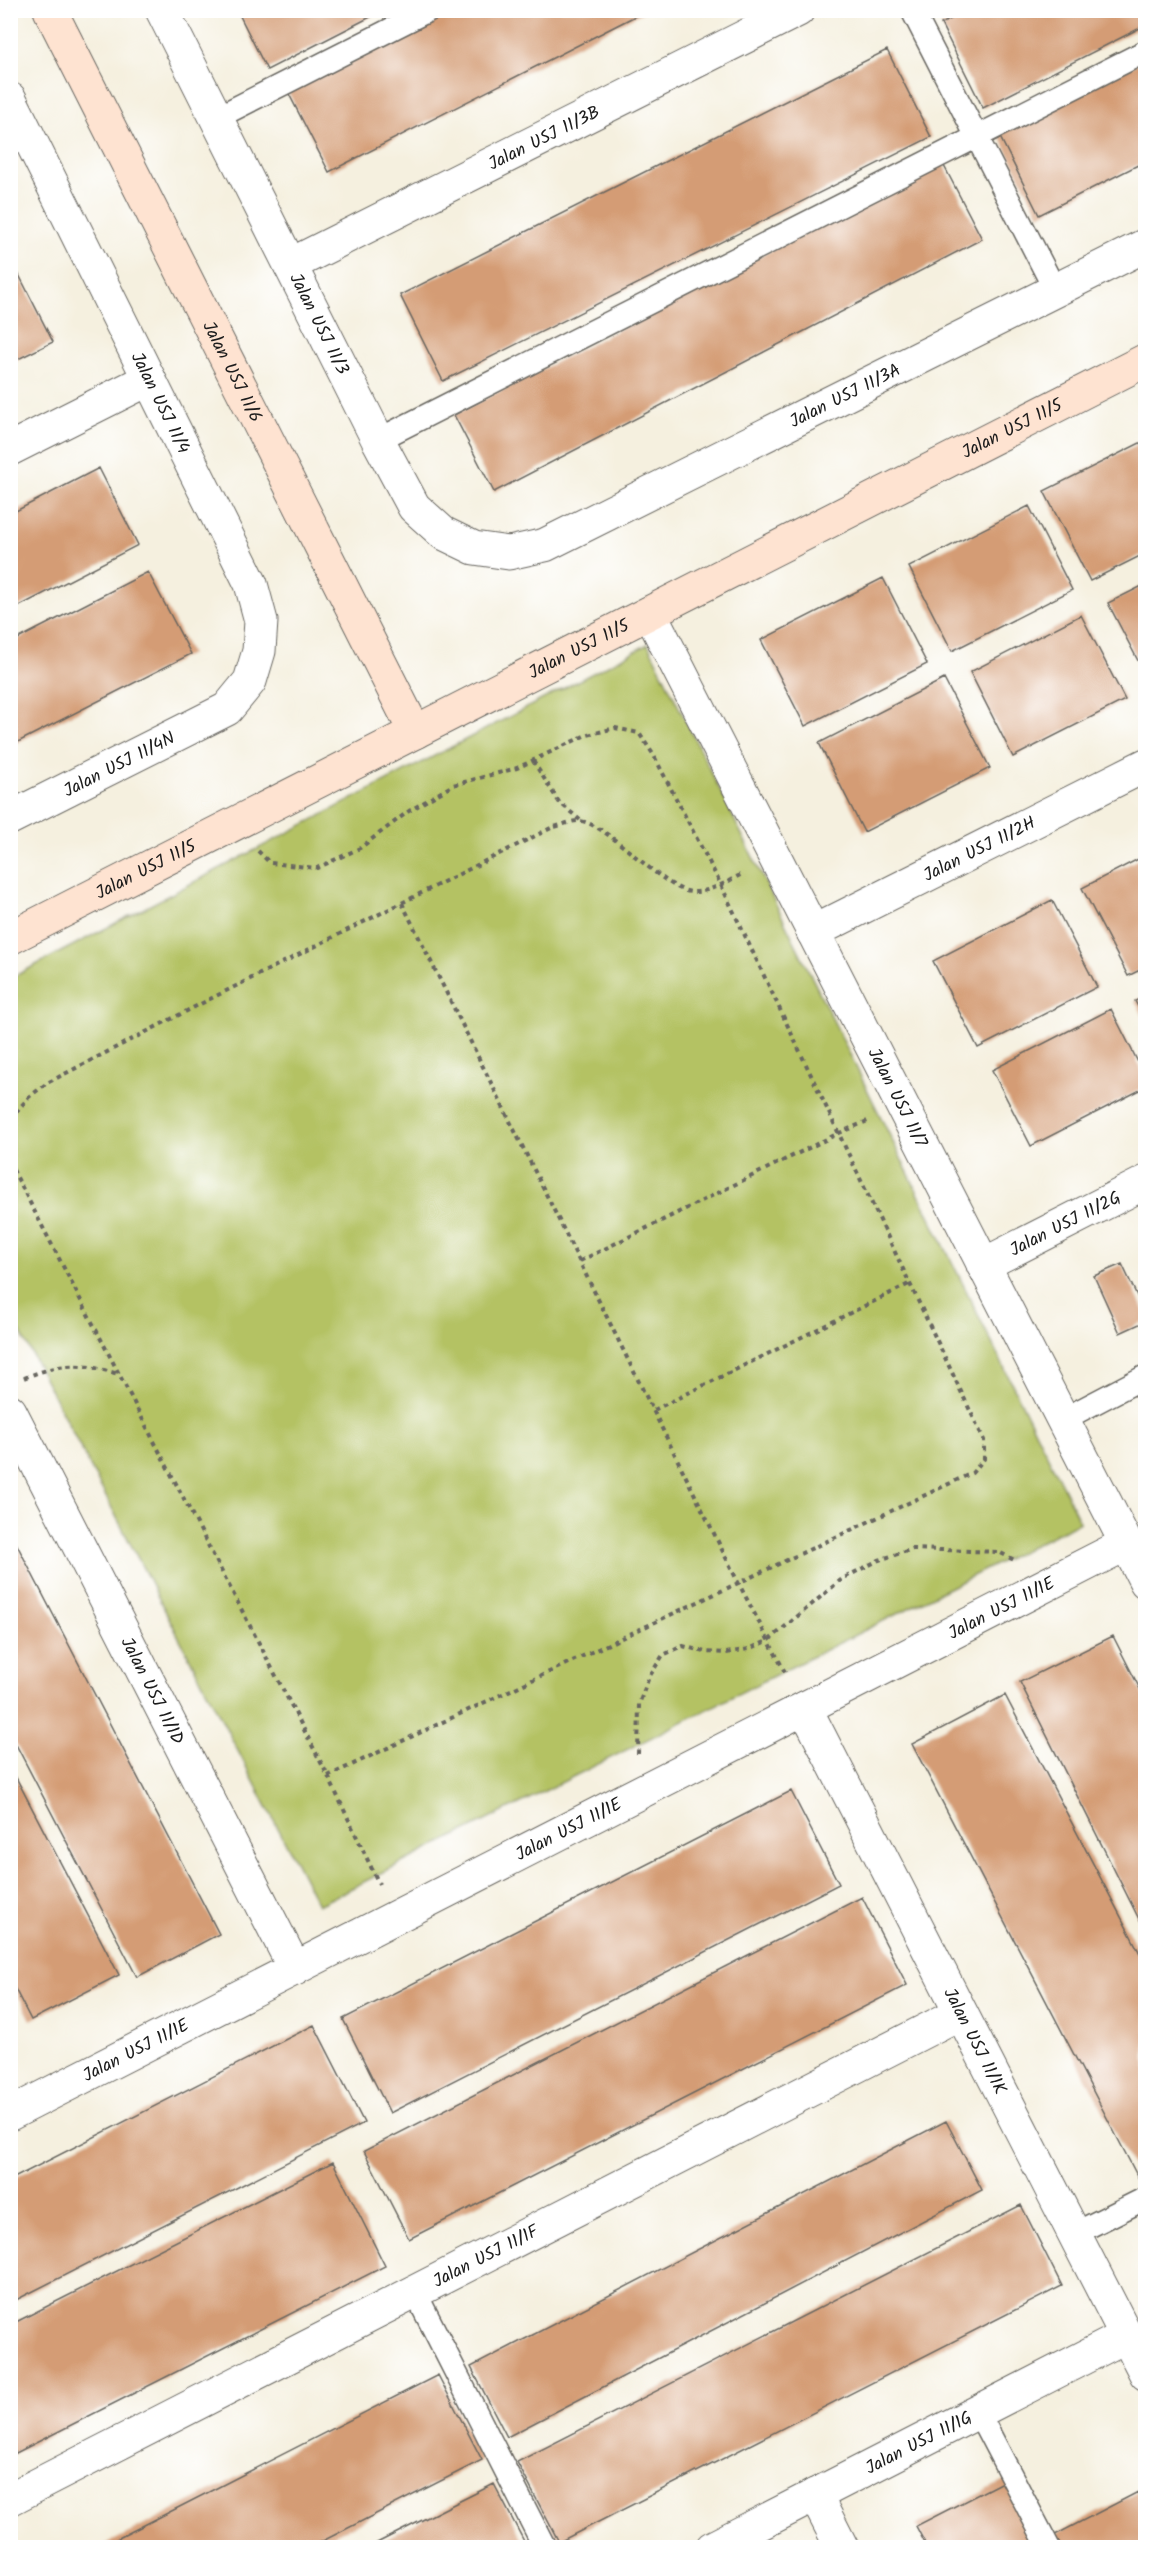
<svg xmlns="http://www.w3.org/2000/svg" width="1156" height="2558" viewBox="0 0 1156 2558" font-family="Kalam,sans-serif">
  <rect width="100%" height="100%" fill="#fff"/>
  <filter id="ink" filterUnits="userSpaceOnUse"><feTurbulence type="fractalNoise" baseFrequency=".0167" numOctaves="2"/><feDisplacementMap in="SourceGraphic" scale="12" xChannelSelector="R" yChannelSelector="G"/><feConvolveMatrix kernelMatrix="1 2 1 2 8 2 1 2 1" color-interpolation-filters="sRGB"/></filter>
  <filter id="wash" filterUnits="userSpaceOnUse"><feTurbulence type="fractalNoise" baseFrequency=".008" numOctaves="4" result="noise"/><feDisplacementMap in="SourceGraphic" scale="24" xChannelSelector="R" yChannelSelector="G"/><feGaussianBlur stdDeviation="1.35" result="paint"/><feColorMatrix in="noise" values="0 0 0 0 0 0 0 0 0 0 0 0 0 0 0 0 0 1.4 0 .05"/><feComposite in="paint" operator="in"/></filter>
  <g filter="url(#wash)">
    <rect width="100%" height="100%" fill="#f5f0df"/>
    <path fill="#b4c264" stroke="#686f40" stroke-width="1.5" d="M648 644 1080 1522 318 1905 11 1314V978Z"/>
    <g id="blocks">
      <path fill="#d49c75" d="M237 10H384L267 70Z
        M449 10H647L329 172 288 92Z
        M968 10H1146V25L983 108 941 24Z
        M887 50 931 137 443 381 400 295Z
        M1146 59V161L1039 215 998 133Z
        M942 162 982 239 494 492 454 415Z
        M15 267 53 342 10 363V269Z
        M1146 440V553L1090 581 1044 491Z
        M99 468 138 545 10 611V514Z
        M1029 506 1072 590 952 651 909 567Z
        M148 572 191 654 10 746V643Z
        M883 578 927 664 805 726 761 640Z
        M1146 584V676L1108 603Z
        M1081 615 1125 700 1013 757 970 672Z
        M944 679 990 768 864 832 819 743Z
        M1146 855V967L1128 976 1082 888Z
        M1052 900 1097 987 978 1048 933 961Z
        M1146 996V1021L1135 1001Z
        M1111 1009 1146 1078V1087L1031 1146 992 1070Z
        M1122 1264 1146 1315V1321L1120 1333 1094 1276Z
        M14 1539 219 1934 137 1977 10 1733V1541Z
        M1113 1636 1146 1701V1933L1020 1682Z
        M1005 1695 1146 1965V2184L1142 2185 912 1744Z
        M10 1766 119 1975 31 2020 10 1979Z
        M791 1791 839 1884 390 2113 343 2019Z
        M862 1897 907 1985 409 2239 364 2151Z
        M314 2025 364 2123 10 2303V2180Z
        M946 2121 982 2190 507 2437 471 2367Z
        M333 2162 385 2266 10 2456V2325Z
        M1021 2205 1062 2286 559 2542 517 2462Z
        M438 2375 482 2460 311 2547H101Z
        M1008 2479 1044 2547H927L916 2526Z
        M494 2484 527 2547H369L460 2501Z
        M1138 2492 1146 2506V2547H1059L1053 2536Z"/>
    </g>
  </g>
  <g filter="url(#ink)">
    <use href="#blocks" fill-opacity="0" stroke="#686660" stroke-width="1.5"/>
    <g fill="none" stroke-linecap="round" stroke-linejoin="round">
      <g stroke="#686660" stroke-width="25">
        <path id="lane" d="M912 10 1055 290
          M216 118 429 10
          M378 440 1146 51
          M1062 1420 1146 1376
          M1074 2234 1146 2198
          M415 2292 545 2548
          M978 2412 1049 2548"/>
      </g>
      <g stroke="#686660" stroke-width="35">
        <g id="street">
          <path id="s1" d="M162 10 378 440 414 507 443 533 474 548 509 553 545 545 1146 245"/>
          <path id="s2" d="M10 99 251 584 261 621 259 651 250 681 227 709 10 818"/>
          <path id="s3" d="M290 265 798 10"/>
          <path d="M10 449 149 379"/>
          <path id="s4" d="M650 613 1146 1582"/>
          <path id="s5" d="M813 932 1146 765"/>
          <path id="s6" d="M983 1265 1146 1182"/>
          <path id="s7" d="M10 1411 295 1969"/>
          <path id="s8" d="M805 1708 1146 2374"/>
          <path id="s9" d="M10 2114 1126 1544"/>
          <path d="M815 2495 842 2548"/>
          <path id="s10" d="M10 2499 960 2013"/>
          <path id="s11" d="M712 2548 1126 2336"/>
        </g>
      </g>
      <g stroke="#686660" stroke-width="35">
        <g id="secondary">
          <path id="s12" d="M50 10 415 732"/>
          <path id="s13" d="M10 938 1146 360"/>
        </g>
      </g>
      <path stroke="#686660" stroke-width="4" stroke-dasharray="4.5 4.5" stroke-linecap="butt" d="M533 761 559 802 580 820
        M258 851 270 863 317 868 360 848 409 811 453 785 517 768 584 736 615 728 639 733 653 754 721 885 984 1440V1459L972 1473 328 1776
        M402 903 738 1582 787 1676
        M10 1119 29 1097 47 1083 212 998 553 827C561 826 572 820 580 821 608 823 666 893 693 892 711 892 728 881 744 873
        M10 1161 12 1168 328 1776 379 1884
        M580 1261 837 1134 870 1120
        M24 1378C61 1363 79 1362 118 1374
        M654 1410 909 1284
        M638 1754 639 1704 649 1677 663 1655 683 1646 705 1652 726 1653 749 1649 768 1641 842 1579 879 1560 913 1549 999 1552 1016 1561"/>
      <use href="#lane" stroke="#fff" stroke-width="22"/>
      <use href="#street" stroke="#fff" stroke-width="33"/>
      <use href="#secondary" stroke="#fee3d1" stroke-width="33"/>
    </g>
  </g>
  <g text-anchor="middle" stroke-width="4.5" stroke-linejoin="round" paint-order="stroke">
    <g font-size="18" fill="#1c1c1c" stroke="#fff">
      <text dy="6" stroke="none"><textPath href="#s3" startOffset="284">Jalan USJ 11/3B</textPath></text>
      <text dy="6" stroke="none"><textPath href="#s1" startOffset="351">Jalan USJ 11/3</textPath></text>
      <text dy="6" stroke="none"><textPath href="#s12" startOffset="405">Jalan USJ 11/6</textPath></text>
      <text dy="6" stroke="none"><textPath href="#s1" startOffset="1038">Jalan USJ 11/3A</textPath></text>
      <text dy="6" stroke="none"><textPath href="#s2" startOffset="339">Jalan USJ 11/4</textPath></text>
      <text dy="6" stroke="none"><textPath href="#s13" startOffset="1124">Jalan USJ 11/5</textPath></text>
      <text dy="6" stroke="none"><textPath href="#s13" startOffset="638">Jalan USJ 11/5</textPath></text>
      <text transform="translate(119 764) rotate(-27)" y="6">Jalan USJ 11/4N</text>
      <text dy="6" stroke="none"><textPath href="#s5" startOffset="186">Jalan USJ 11/2H</textPath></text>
      <text dy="6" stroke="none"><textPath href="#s13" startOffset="152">Jalan USJ 11/5</textPath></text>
      <text dy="6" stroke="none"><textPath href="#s4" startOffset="544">Jalan USJ 11/7</textPath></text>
      <text dy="6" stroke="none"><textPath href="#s6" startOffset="92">Jalan USJ 11/2G</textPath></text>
      <text dy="6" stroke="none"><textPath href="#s9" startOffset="1113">Jalan USJ 11/1E</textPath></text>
      <text dy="6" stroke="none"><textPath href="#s7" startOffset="314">Jalan USJ 11/1D</textPath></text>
      <text dy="6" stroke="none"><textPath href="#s9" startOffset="627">Jalan USJ 11/1E</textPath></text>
      <text dy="6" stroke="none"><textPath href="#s8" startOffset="374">Jalan USJ 11/1K</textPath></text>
      <text dy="6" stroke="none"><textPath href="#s9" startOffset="141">Jalan USJ 11/1E</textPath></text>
      <text dy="6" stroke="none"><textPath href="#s10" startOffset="534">Jalan USJ 11/1F</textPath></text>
      <text dy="6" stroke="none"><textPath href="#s11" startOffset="232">Jalan USJ 11/1G</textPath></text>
    </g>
  </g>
  <rect width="1156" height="2558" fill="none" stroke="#fff" stroke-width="36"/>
</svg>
